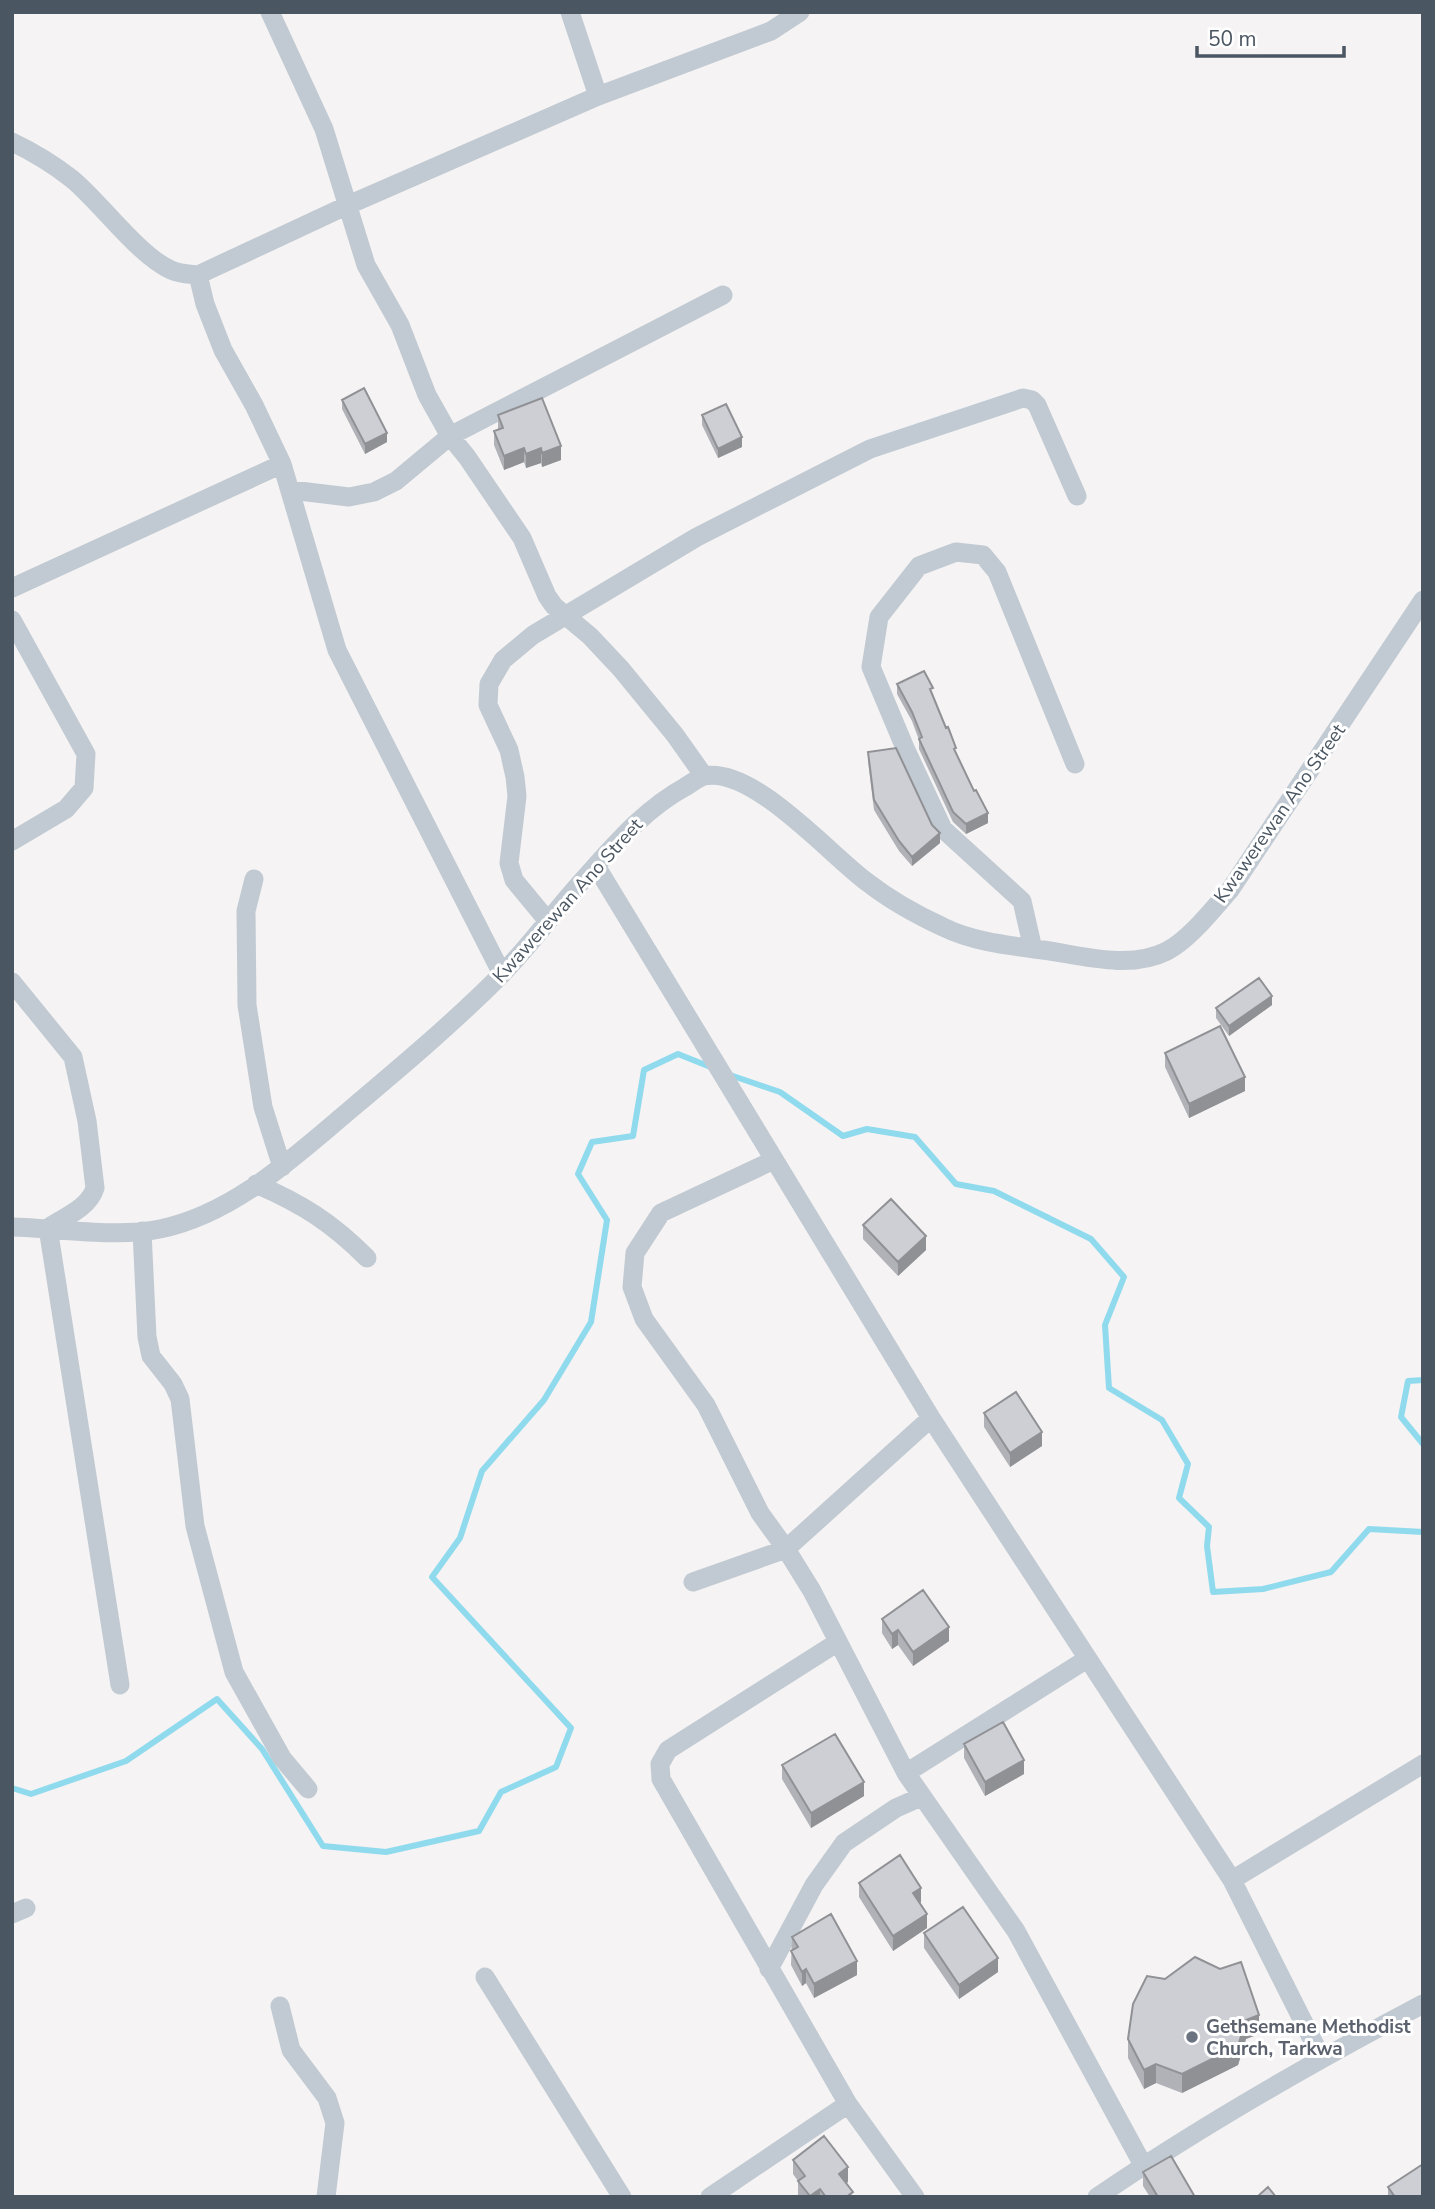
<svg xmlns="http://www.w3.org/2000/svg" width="1435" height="2209" viewBox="0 0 1435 2209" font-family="'Nunito Sans',sans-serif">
  <rect width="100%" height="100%" fill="#f5f3f3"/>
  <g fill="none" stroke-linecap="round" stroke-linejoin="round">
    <path stroke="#90daee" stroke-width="6" d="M730 1075 780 1092 843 1136 867 1129 915 1137 956 1184 994 1191 1091 1239 1124 1277 1105 1325 1109 1388 1162 1420 1188 1464 1179 1498 1209 1527 1207 1546 1213 1592 1263 1589 1331 1572 1369 1529 1423 1532
      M1423 1380 1408 1381 1401 1417 1423 1444
      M12 1788 31 1794 126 1761 217 1699 262 1749 323 1846 386 1852 479 1831 501 1792 556 1767 571 1728 432 1577 460 1538 482 1471 544 1400 591 1322 607 1220 578 1174 592 1142 633 1136 644 1070 678 1054 713 1068"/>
    <path stroke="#c1cad2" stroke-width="19" d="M270 12 324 129 366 265 400 325 427 395 450 436 467 457 522 538 547 596 554 606 590 636 621 669 675 735 704 776
      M598 96 771 31 800 12
      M12 142C33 152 53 164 72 179 101 203 139 256 171 270 180 274 189 274 198 275L346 206 598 96 570 12
      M198 275 205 304 223 350 254 405 282 464 337 650 502 974
      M291 490 349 497 374 492 396 481 450 436 723 295
      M12 588 282 464
      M12 620 86 754 84 788 66 809 12 841
      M596 866 931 1418 1232 1880 1321 2057
      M254 879 246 911 247 1005 263 1107 282 1167
      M547 920 514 880 509 863 517 796 515 777 509 750 488 705 489 684 503 660 533 635 697 537 870 449 1023 398 1032 400 1037 405 1077 496
      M1033 949 1022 901 943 829 905 748 871 667 879 617 919 566 956 552 983 555 997 572 1075 764
      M12 982 73 1057 87 1121 95 1188C89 1208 64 1217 48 1228L120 1685
      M774 1160 661 1213 635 1253 632 1287 644 1319 706 1405 760 1513 786 1549 812 1591 906 1773 1016 1931 1143 2165
      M256 1184C302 1204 331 1222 367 1258
      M12 1227C57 1228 116 1238 160 1229 234 1214 295 1156 351 1109 402 1066 453 1023 500 976 529 947 554 912 582 881 613 847 643 810 685 787 690 784 698 778 704 776 753 766 829 854 867 882 890 900 917 915 943 927 975 943 1015 946 1050 951 1087 957 1132 969 1167 951 1189 940 1213 909 1230 890L1423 600
      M142 1231 147 1337 151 1356 173 1384 180 1399 195 1526 234 1672 282 1758 308 1789
      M693 1582 786 1549 931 1418
      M838 1642 668 1750 660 1764 661 1779 848 2104 915 2197
      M906 1773 1087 1659
      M1232 1880 1423 1764
      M12 1914 26 1908
      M769 1969 814 1885 844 1843 896 1808 921 1797
      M485 1977 622 2197
      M280 2006 291 2050 327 2098 335 2123 326 2197
      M710 2197 848 2104
      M1097 2197C1201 2126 1311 2063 1423 2004"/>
  </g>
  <path fill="#b0b2b7" d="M342 400 387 442 365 454 342 409Z
    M498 415 561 460 542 467 541 463 526 468 524 462 504 470 494 445V431L498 430Z
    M702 415 742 447 718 458 702 425Z
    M897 684 933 695 956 754 988 823 966 834 953 822 919 749V740L912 721 897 694Z
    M868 752 940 843 912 866 899 851 874 810 868 761Z
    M1272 1005 1229 1036 1216 1018V1008Z
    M1165 1053 1245 1091 1189 1118 1165 1067Z
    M863 1225 926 1250 898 1276 863 1239Z
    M984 1413 1042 1446 1010 1467 984 1427Z
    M882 1619 949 1641 913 1666 898 1645 892 1649 882 1633Z
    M964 1744 1024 1774 985 1796 964 1758Z
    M782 1765 864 1796 811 1828 782 1779Z
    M859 1883 921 1902 920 1903 927 1928 893 1951 859 1897Z
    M924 1933 998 1972 959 1999 924 1948Z
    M792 1937 857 1975 814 1998 806 1983 802 1986 791 1965Z
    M1259 2034 1246 2039 1238 2065 1182 2093 1156 2083 1144 2089 1128 2058V2039Z
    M793 2160 848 2182 846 2183 853 2197H800L798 2195V2181L793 2174Z
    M1143 2172 1195 2197H1150L1143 2186Z
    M1388 2187 1423 2197H1388Z"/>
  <path fill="#909195" d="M387 433V442L365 454V444Z
    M742 437V447L718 458V449Z
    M561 446V460L542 467V453Z
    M524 448V462L504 470V456Z
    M541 448V463L526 468V454Z
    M988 813V823L966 834V824Z
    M940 833V843L912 866V857Z
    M1272 996V1005L1229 1036V1026Z
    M1245 1077V1091L1189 1118V1104Z
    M926 1236V1250L898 1276V1262Z
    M1042 1432V1446L1010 1467V1453Z
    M949 1627V1641L913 1666V1652Z
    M898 1630V1645L892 1649V1634Z
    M1024 1760V1774L985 1796V1782Z
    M864 1782V1796L811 1828V1813Z
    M921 1888V1902L913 1907V1893Z
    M927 1914V1928L893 1951V1936Z
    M998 1958V1972L959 1999V1985Z
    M857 1961V1975L814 1998V1984Z
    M806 1969V1983L802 1986V1972Z
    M1259 2015V2034L1246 2039 1238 2065 1182 2093V2074L1246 2020Z
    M1156 2064V2083L1144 2089V2070Z
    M848 2167V2182L839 2188V2174Z
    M820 2189V2197H810Z"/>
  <path fill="#cdcfd5" stroke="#909195" stroke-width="2" d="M364 388 387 433 365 444 342 400Z
    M542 398 561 446 542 453 541 448 526 454 524 448 504 456 494 431 503 428 498 415Z
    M726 404 742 437 718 449 702 415Z
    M924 671 933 688 930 689 946 728 948 727 956 748 954 749 974 791 976 790 988 813 966 824 953 812 919 739 922 737 912 712 897 684Z
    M896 748 932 825 940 833 912 857 899 841 874 800 868 752Z
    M1259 978 1272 996 1229 1026 1216 1008Z
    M1220 1026 1245 1077 1189 1104 1165 1053Z
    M891 1199 926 1236 898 1262 863 1225Z
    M1016 1392 1042 1432 1010 1453 984 1413Z
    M923 1590 949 1627 913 1652 898 1630 892 1634 882 1619Z
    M1003 1722 1024 1760 985 1782 964 1744Z
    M835 1734 864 1782 811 1813 782 1765Z
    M900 1855 921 1888 913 1893 927 1914 893 1936 859 1883Z
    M963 1907 998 1958 959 1985 924 1933Z
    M831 1914 857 1961 814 1984 806 1969 802 1972 791 1951 798 1947 792 1937Z
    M1195 1957 1220 1969 1241 1962 1259 2015 1246 2020 1238 2046 1182 2074 1156 2064 1144 2070 1128 2039 1133 2004 1147 1976 1165 1979Z
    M824 2136 848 2167 839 2174 853 2192 846 2197H826L820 2189 810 2196 798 2181 805 2176 793 2160Z
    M1171 2156 1195 2197H1158L1143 2172Z
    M1423 2164V2197H1395L1388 2187Z
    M1268 2187 1276 2197H1257Z"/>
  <circle fill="#6b7280" stroke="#fff" stroke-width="2.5" cx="1192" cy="2037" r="7"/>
  <g text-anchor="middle" stroke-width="6" stroke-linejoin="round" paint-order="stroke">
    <g font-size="19" fill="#4a5661" stroke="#fff">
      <text transform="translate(1279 813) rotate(-55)" y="7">Kwawerewan Ano Street</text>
      <text transform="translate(567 900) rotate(-48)" y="7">Kwawerewan Ano Street</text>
    </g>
    <g font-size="19" font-weight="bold" fill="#5b616d" stroke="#fff" text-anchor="start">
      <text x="1206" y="2033">Gethsemane Methodist<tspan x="1206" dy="22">Church, Tarkwa</tspan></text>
    </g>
  </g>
  <rect width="1435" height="2209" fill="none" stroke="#4a5661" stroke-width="28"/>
  <path d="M1197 46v10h147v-10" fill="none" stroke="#4a5661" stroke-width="3.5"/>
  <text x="1208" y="46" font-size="21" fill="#4a5661" stroke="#ffffff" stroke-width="5" paint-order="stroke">50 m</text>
</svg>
